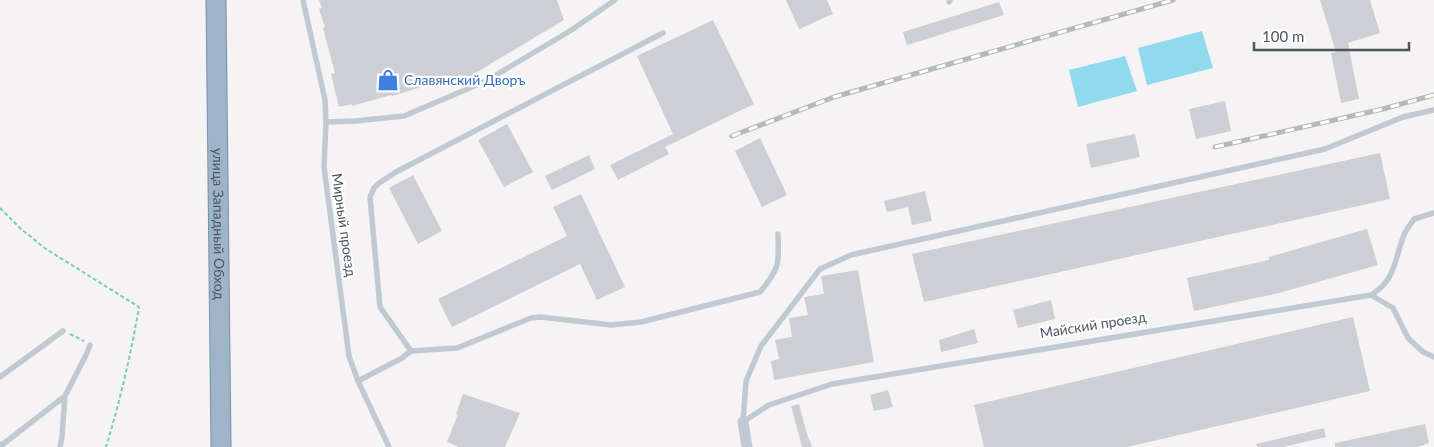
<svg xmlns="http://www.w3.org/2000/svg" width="1434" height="447" viewBox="0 0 1434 447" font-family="Lato,sans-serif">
  <rect width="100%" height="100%" fill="#f5f3f3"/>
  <path fill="#90daee" d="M1202 31 1213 68 1147 85 1138 48Z
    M1125 56 1137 91 1078 107 1069 70Z"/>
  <path fill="#cdcfd5" d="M319 0H557L564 20 472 75 474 81 464 85 461 75 392 96 391 95 352 106V104L339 107 331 74 335 73 323 28 325 27 319 9 322 8Z
    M786 0H827L833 14 799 29Z
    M1320 0H1370L1380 33 1348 43 1359 99 1341 103 1331 53 1336 52Z
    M999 2 1004 15 907 45 903 32Z
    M713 20 754 104 665 147 669 154 618 180 610 165 673 134 637 56Z
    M1225 101 1231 131 1196 139 1189 109Z
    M507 124 533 172 504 187 478 140Z
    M1135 134 1140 157 1091 168 1086 144Z
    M760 138 787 195 762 207 735 151Z
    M1380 153 1390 199 924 302 912 254Z
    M589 155 595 169 552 190 545 176Z
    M413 175 442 231 418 244 389 188Z
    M925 191 932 221 912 225 908 207 887 212 884 201Z
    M581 194 625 287 597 300 580 264 452 327 438 299 567 236 553 207Z
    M1367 229 1378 265 1279 293 1194 311 1187 278 1269 260V257Z
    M858 270 874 362 774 380 771 361 779 359 775 340 792 337 789 318 808 315 804 297 824 294 821 276Z
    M1051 300 1055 319 1018 328 1013 310Z
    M1353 317 1370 391 1127 447H984L974 405Z
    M974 329 978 343 941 352 939 340Z
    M888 390 893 407 874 411 870 395Z
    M463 394 520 413 505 447H459L447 442 458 414H456Z
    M799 404 807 434 812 447H802L791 406Z
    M1425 424 1429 443 1417 447H1335V443Z
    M1324 428 1326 437 1283 447H1257L1256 444Z"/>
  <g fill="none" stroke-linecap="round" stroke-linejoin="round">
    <g stroke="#7690ad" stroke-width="21">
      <g id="trunk">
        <path id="s1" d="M216 0 221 447"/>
      </g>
    </g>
    <path stroke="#7ad0a6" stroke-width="2" stroke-dasharray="4 2.5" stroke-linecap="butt" d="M0 208 21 229 46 249 139 307C131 354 120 401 106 447
      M70 334 84 341"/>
    <path stroke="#c1cad2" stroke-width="5.5" d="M303 0 325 100 326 122 324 167 349 356 358 381 389 447
      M949 2 950 0
      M326 122 355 121 404 116 486 81 570 31 615 0
      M1371 295 1393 308 1408 338 1423 352 1434 357
      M411 351 380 307 370 197 374 188 379 183 396 172 663 33
      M0 377 63 331
      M358 381 402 358 411 351 457 348 531 318 541 317 611 325 641 322 760 292C780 268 779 264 778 234
      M743 422 746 381 761 346 820 269 851 255 1325 149 1403 117 1434 110
      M743 422 769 405 832 384 1371 295C1396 280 1394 260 1404 235 1406 229 1411 224 1414 219L1434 213
      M0 444 2 445 65 396
      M60 447 62 437 65 396 87 353 90 345"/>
    <path stroke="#c1cad2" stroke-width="11" d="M743 422 747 447"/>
    <use href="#trunk" stroke="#9fb4c9" stroke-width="19"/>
    <g stroke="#b5b8bd" stroke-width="5">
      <path id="rail" d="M732 136 834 97 1173 0
        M1215 147 1383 109 1434 95"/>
    </g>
    <use href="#rail" stroke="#fff" stroke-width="3" stroke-dasharray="9" stroke-linecap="butt"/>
  </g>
  <defs>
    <g id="shop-bare" transform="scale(1.725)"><path d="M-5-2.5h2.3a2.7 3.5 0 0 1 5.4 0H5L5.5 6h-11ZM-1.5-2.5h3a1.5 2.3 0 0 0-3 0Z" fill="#3f7fe0" stroke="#fff" stroke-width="2.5" paint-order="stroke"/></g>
  </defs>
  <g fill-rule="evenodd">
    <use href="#shop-bare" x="388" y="80"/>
  </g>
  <g text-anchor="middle" stroke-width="4.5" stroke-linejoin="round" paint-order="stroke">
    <g font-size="14" fill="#366cbe" stroke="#fff" text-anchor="start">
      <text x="404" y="85">Cлавянский Дворъ</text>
    </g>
    <g font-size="14" fill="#4a5661" stroke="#fff">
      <text dy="5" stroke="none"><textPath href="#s1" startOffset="224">улица Западный Обход</textPath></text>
      <text transform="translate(344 225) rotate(82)" y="5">Мирный проезд</text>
      <text transform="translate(1093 325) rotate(-9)" y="5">Майский проезд</text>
    </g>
  </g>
  <path d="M1254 42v8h155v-8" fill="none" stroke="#4a5661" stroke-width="2.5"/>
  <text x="1262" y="42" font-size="15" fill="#4a5661" stroke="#ffffff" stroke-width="4" paint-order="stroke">100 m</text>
</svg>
